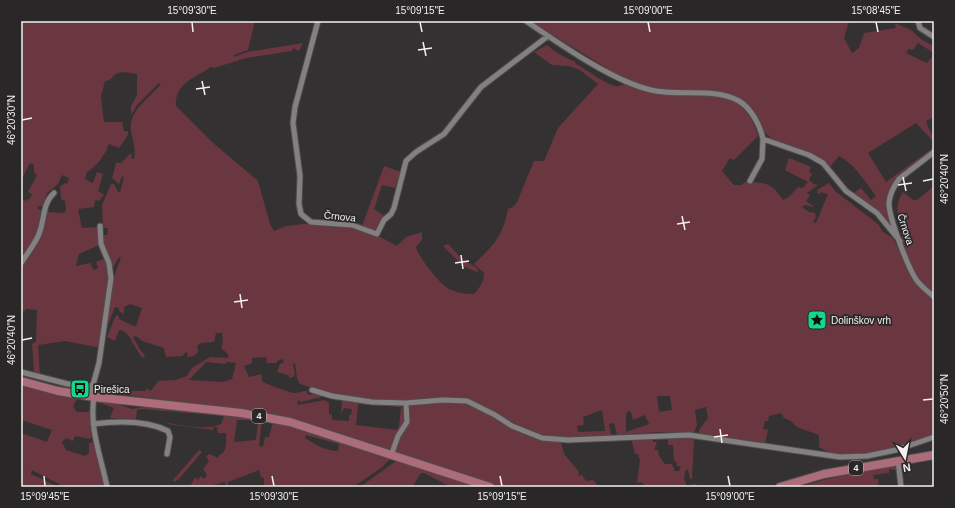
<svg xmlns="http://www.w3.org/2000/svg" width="955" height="508" viewBox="0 0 955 508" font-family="Helvetica,sans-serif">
  <rect width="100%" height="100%" fill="#343132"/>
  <path fill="#6a3741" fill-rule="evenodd" d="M21 21H255L248 50 234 55V57L247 52 303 43 299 51 293 48 292 51 246 58 214 68 211 67C196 77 174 84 176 106L212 142 258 181 270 224 274 231 286 226 322 222 333 225 350 221 362 226 384 166 401 172 395 188 382 185 374 209 384 216 375 234 397 246 406 237 422 232V240L416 247C419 258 439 283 449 289 457 293 466 294 474 294 480 287 484 282 484 273L474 264C493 246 503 236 508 209L513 207 517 202 534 161H544L558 128 598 84 580 70 569 66 552 65 534 52 547 45C552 50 568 60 574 61L576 64C587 70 605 84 616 86 620 87 624 83 628 84 642 88 654 94 669 95 710 98 744 85 758 136L734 160 730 158 722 171 734 185H741L745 182C765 182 772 183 783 200L789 197 798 187 803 188 808 182 785 170 789 158 811 167 809 172 812 174 809 180 814 184 818 185 807 193 810 195 806 201 814 207 805 205 802 207 809 212 815 213 816 217 813 222 816 223 828 194 823 193 822 192 818 194 817 190 829 183 835 191 878 224 883 232 893 238 915 281 934 299V434C903 447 851 467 819 447V435L797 427 791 421 784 418 781 413 769 416 768 421H765L763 429 768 430 765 443 699 434V430L708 418 706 407 695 410 697 425 694 433 660 432 617 435 614 423 609 424 611 435 557 438 534 434 489 409 467 400 442 398 384 402 328 393 300 384 297 378 295 363 293 364 295 374 293 377 290 378 288 375 277 372 280 364 284 362 283 359 277 361V363H267L266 357 252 358V363L244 366 249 377 262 374V381C265 384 289 392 293 393 298 393 303 391 307 391V394L312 395 313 392 323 394 321 397 301 402 298 400 297 405 325 400 329 403V414L332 415V420L349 421V415H351L352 409 344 408 341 414 342 399 401 405 406 419 391 449 387 450 339 433 276 415 98 391 101 388 112 391H146V388L151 391 158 381 176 380 187 376 192 368 210 357 228 358V354L221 348 223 342 222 333H216L214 342 201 343 197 346 198 352 194 356 187 357 188 354 186 352 182 356 166 357 164 348 142 341 136 336 133 337 139 348 145 356 143 358C133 348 131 331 119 330L115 341 107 337 115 317 117 315 119 316V319L134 326H136L142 308 130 304 124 307V314L119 311V308L115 307 105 333 113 279 121 258 119 257 113 268 103 247 102 235H107L108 228H103L102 205 111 184H114L118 192H120L124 177 122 176 119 184 112 178 116 163H121L131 153 132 159H134C136 149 133 141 131 131 128 111 149 98 161 84L159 83 137 105 131 115V106L137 95V74C131 73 124 71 118 73 112 75 112 81 105 81L101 97 104 122H122L124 131H128V135L119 148 109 144C105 155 97 166 87 172L85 179 93 183 97 172 103 174 98 191 104 195 99 201 95 200 94 207 78 209 82 228 98 227 99 245 79 254 76 266 90 263 94 270 98 268 96 262 106 258 110 278 101 348 65 341 38 345 40 374 34 372 32 344 36 342 37 310 26 309 25 311H21V264L44 225 45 212 65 213 66 209 65 201 61 199 60 187 65 183 67 184 69 178 62 175 58 184 47 193 43 206H38V209L43 212C42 230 31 245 21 260V199L26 201 27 199 29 200 32 194 28 192 37 175 34 173V165L30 163 21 180ZM206 362 225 364 226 362 236 363 232 379 223 382 189 380ZM657 396H670L672 410 659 412ZM358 404 401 407 399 426 397 430 356 425ZM602 410 605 431 578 432 577 426 584 425 583 417ZM628 411 631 412 633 420 645 415 649 424 626 432V415Z
    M530 21H849L844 38 852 53 859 48 864 33 896 28 895 24H897L911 30 922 40 934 46V53L918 43 913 50 909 49 906 53 927 63 934 54V117L926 121C928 129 934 135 934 142L916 123 868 153 886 182 934 147V149L901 175 887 200 895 232 852 194 861 188 871 200 876 196C865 182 855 164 839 156L830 167 826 164 776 142 763 131 741 100 694 92 657 89 638 84 613 72Z
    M934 186V295C916 277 909 264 903 240 902 233 899 229 901 222 895 213 897 200 903 192L913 200H917Z
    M448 244 464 261 476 267 479 271 477 272 463 266 443 246Z
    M21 384 78 397 73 406 77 412H90L92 437 90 439 75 436 73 441 66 438 62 442 66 450 85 456 89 453V443L94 442 106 487H60L61 485 32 470 31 474 58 487H21V433L47 442 52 430 21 420Z
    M97 402 114 403 132 409 151 406 262 420 259 446 263 447 265 437H269L273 422 297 427 389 457 390 459 381 468 353 487H266L264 486V478L261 477 259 470 228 482V487H226L225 482 206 487H190L195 477 198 480 201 476 204 479 207 475 203 469 209 461 206 457 209 454 218 458 219 455C228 452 226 441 226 433H218L217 427H213V430L167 424V423C183 425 206 431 221 424L224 416 142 409 137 410 136 419 110 418 114 408ZM237 420H248L258 423 256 440 234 442ZM306 435 339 444 338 451C326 451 316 445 305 438Z
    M445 402 468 404 494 416 525 435 536 439 561 442 564 454 579 472 578 474 580 476 581 474 586 481 593 480 599 487H504L475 480 394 452C396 439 405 432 409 420 411 415 407 410 410 405Z
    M668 436 694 438 692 479H690L688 469 685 471 684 479 687 486 695 484 699 487H646L642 482 637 483 640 460 638 454H635L631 438 652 437 653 442H657L654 450H658L659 456 665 464H672L675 471H679L681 466H677L676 461H674L673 445H668Z
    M199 450 202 452 179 479 174 482 173 480Z
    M396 461H400L477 487H451L424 473H421L412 487H360Z
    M894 465 897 468 895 470 889 469V473L873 475 874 479H878L879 487H801L823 480Z"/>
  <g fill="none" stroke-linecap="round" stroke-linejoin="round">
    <g stroke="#4f4d4d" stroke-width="7">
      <path id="street" d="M318 21 295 107 293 123 300 176 299 204 301 214 311 222 352 225 377 234 384 220 391 214 394 208 406 161 416 152 444 134 481 87 548 36
        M526 21C560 44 612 81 651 90 679 97 713 87 739 101 751 108 760 125 763 139L809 155 823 163 846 191 877 213 900 241
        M918 21 920 28 934 37
        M934 152 899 179C894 186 890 193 889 202 888 216 909 271 918 282 923 288 929 292 934 297
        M750 181 762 159 763 139
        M21 263C27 254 35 244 39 234 45 219 42 204 54 193
        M21 372 68 384 92 386
        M312 390 332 396 372 402 406 403 443 400 467 401 495 415 512 426 542 438 568 440 689 435 840 457 867 456 896 450 934 437
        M90 396 99 363 111 278 109 263 101 244 100 226
        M94 397C89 428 101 457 107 487
        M93 424C117 421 146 420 168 431L170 437 167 454
        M391 456 398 436 407 422 406 403
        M898 460 901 487"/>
    </g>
    <g stroke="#4f4d4d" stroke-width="10">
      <path id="primary" d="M21 381 58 391 94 397 241 413 290 422 490 487
        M780 487 824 474 934 455"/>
    </g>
    <use href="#street" stroke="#848081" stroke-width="5"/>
    <use href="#primary" stroke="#ac6c7a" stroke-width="8"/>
  </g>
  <path fill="none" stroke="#f2f0f0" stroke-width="1.5" d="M192 22 193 32M420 22 422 32M648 22 650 32M876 22 878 32M423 42 426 56M418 50 432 48M202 81 205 95M196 89 210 87M22 120 32 118M903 177 906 191M923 181 933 179M898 185 912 183M682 216 685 230M677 224 690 222M461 255 463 269M455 263 469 261M240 294 242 308M234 302 248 300M22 340 32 338M923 400 933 399M720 429 722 443M714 437 728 435M44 476 45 486M272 476 274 486M500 476 502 486M728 476 730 486"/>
  <defs>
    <g id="sight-square" transform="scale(1)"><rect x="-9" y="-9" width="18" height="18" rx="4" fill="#11d98a" stroke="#2a2728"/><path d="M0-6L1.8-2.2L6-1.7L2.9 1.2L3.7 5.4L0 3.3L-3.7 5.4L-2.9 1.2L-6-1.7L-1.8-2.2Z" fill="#111"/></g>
    <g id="bus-square" transform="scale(1)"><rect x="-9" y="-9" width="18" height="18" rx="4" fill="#11d98a" stroke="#2a2728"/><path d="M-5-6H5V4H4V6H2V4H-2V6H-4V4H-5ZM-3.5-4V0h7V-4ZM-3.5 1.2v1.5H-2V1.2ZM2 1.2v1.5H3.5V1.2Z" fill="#111"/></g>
  </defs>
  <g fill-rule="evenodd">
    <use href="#sight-square" x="817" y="320"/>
    <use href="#bus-square" x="80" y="389"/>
  </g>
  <g text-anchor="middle" stroke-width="3.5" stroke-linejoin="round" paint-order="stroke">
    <g fill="#2a2728" stroke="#b6b4b4" stroke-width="1">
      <rect x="252" y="409" width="14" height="14" rx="3"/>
      <rect x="849" y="461" width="14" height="14" rx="3"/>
    </g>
    <g font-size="9" font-weight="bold" fill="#f2f0f0">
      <text x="259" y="419">4</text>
      <text x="856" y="471">4</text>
    </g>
    <g font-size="10" fill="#f2f0f0" stroke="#2a2728">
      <text transform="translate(340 216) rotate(6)" y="4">Črnova</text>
      <text transform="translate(906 229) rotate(72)" y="4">Črnova</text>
    </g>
    <g font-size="10" fill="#f2f0f0" stroke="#2a2728" text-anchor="start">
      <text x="831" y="324">Dolinškov vrh</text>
      <text x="94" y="393">Pirešica</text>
    </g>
  </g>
  <rect width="955" height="508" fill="none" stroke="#2a2728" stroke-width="44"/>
  <g transform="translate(905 458) rotate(170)" stroke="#2a2728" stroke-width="3" paint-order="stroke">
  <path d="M0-3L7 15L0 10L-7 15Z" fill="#f2f0f0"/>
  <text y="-6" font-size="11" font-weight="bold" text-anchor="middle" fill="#f2f0f0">N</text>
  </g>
  <rect x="22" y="22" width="911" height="464" fill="none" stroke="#f2f0f0" stroke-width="1.5"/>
  <g font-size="10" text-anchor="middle" fill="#f2f0f0">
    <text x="192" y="14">15°09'30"E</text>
    <text x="420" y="14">15°09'15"E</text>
    <text x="648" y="14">15°09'00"E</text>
    <text x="876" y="14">15°08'45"E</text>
    <text transform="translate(11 120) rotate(-90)" y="4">46°20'30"N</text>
    <text transform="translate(944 179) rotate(-90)" y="4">46°20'40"N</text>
    <text transform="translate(11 340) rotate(-90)" y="4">46°20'40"N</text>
    <text transform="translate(944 399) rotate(-90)" y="4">46°20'50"N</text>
    <text x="45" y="500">15°09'45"E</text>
    <text x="274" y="500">15°09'30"E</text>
    <text x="502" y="500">15°09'15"E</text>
    <text x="730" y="500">15°09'00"E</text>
  </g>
</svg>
